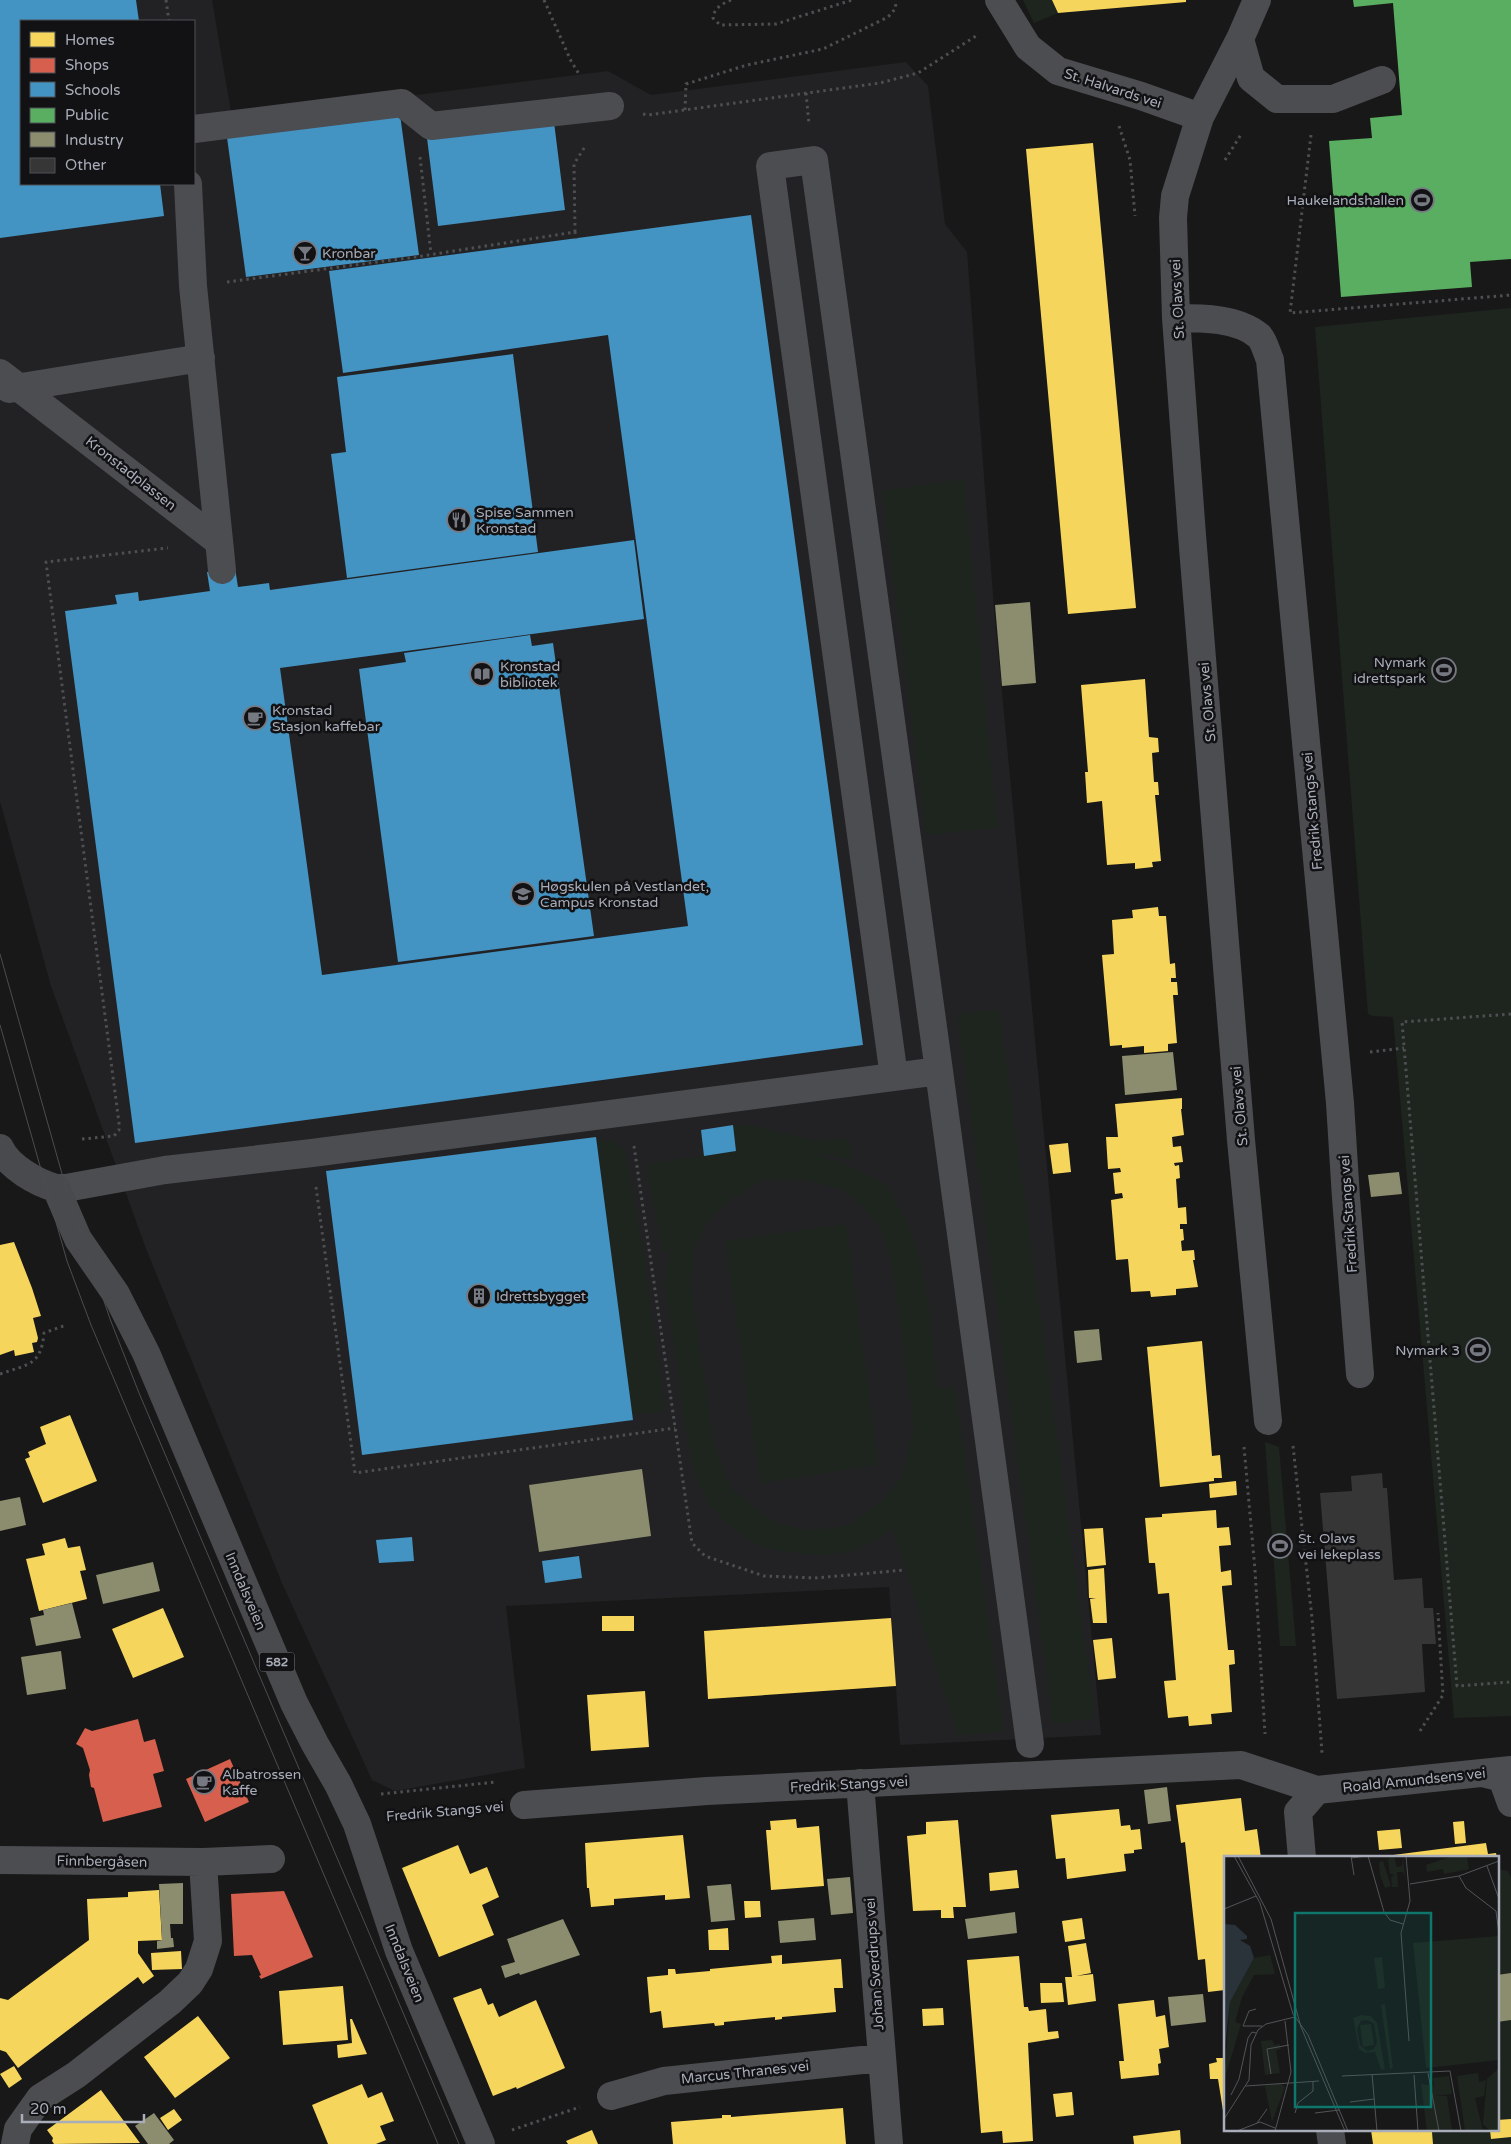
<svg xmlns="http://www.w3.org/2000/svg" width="1511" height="2144" viewBox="0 0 1511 2144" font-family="'Varela Round',sans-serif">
  <rect width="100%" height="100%" fill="#181818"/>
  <path fill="#222224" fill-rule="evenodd" d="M0 0H212L232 118 608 71 651 95 906 62 928 86 945 224 967 252 994 608 1101 1735 900 1745 889 1587 506 1606 525 1768 395 1791 372 1780 282 1583 145 1246 51 986 0 801ZM21 21H194V184H21Z"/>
  <path fill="#1e251f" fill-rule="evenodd" d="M1023 0H1052L1058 13 1034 23Z
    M1511 308V1716L1454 1718 1393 1017 1373 1016 1368 1014 1315 327Z
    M964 479 997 828 926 835 882 491Z
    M999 1009 1095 1718 1053 1724 957 1014Z
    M733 1125H749L812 1140 849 1139 851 1160 813 1152 858 1170 886 1184 907 1222 919 1256 929 1306 938 1388 955 1387 1004 1732 958 1735 892 1529 884 1536 849 1552 815 1555 774 1550 751 1542 733 1529 708 1504 693 1469 687 1437 665 1283 670 1251H662L646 1164 736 1151ZM763 1180H806L842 1189 865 1209 880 1227 891 1259 914 1426 903 1473 883 1501 847 1525 823 1529H802L774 1522 732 1489 714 1447 691 1286 693 1254 705 1224 734 1197Z
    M613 1140 624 1148 628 1166 643 1250 665 1411 632 1415 597 1141Z
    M846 1224 879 1465 760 1483 725 1241Z
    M1265 1442 1279 1447 1296 1646H1280Z
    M1497 1869 1508 1871 1511 1878V2144H1433L1432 2132H1426V2130H1497Z"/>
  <path fill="#f6d55c" d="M1052 0H1186V2L1058 13Z
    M1093 143 1136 608 1068 614 1026 149Z
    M1145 679 1149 737 1158 738 1159 752 1152 753 1154 782H1158L1159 795H1155L1161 861 1152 862 1153 867 1135 869V863L1107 865 1102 801 1087 803 1085 772H1088L1081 685Z
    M1158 907 1159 916H1166L1170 964 1175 963 1176 978H1171V982H1177L1178 995H1173L1177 1043 1168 1044V1051L1144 1053V1046L1122 1048V1045L1110 1046 1102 955 1114 954 1112 920 1133 918 1132 910Z
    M1182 1098V1109H1181L1184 1135 1172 1137 1173 1147 1181 1146 1183 1162 1174 1163 1175 1166 1179 1165 1180 1178 1176 1179 1178 1208 1186 1207 1187 1224H1180V1229H1183L1184 1240 1181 1241 1182 1251 1194 1250 1195 1260H1193L1198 1287 1176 1289V1295L1151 1297 1150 1291 1131 1292 1128 1259 1116 1260 1111 1200 1123 1198 1122 1193 1115 1194 1113 1173 1121 1172 1120 1168 1108 1169 1106 1137H1118L1115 1104Z
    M1068 1143 1071 1172 1053 1174 1049 1145Z
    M14 1242 32 1288 41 1316 33 1318 38 1338 37 1342 32 1343 34 1352 15 1356 14 1350 0 1355V1245Z
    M1202 1341 1212 1456 1220 1455 1222 1478H1214V1481L1160 1487 1147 1347Z
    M70 1415 97 1481 43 1503 25 1459 30 1457 28 1452 46 1444 40 1427Z
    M1236 1481 1237 1495 1210 1498 1209 1484Z
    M1216 1510 1217 1528 1229 1527 1231 1545 1219 1546 1221 1572 1231 1570 1232 1585 1222 1586V1588L1228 1650H1234L1235 1664 1229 1665 1232 1712 1211 1714 1212 1724 1189 1726 1188 1716 1168 1718 1164 1681 1176 1680 1169 1593 1158 1594 1155 1563H1149L1145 1518 1162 1517V1514Z
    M1103 1528 1106 1565 1087 1567 1084 1529Z
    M65 1538 68 1548 80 1546 86 1570 80 1571 87 1599 39 1611 26 1559 45 1555 42 1544Z
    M1104 1568 1107 1623H1093L1090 1599 1096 1598H1089L1088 1570Z
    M163 1608 184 1657 133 1678 112 1629Z
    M602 1616H634V1631H602Z
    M891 1618 896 1686 708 1699 704 1631Z
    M1112 1638 1116 1678 1098 1680 1093 1640Z
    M645 1691 649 1747 591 1751 587 1695Z
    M1241 1798 1245 1831 1257 1829 1261 1858H1225V1990L1208 1992 1205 1959 1198 1960 1185 1842 1181 1843 1176 1805Z
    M1119 1809 1121 1826 1130 1825 1131 1830 1140 1829 1142 1849 1134 1850V1853L1124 1854 1126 1871 1067 1879 1065 1858 1056 1859 1051 1815Z
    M796 1819 797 1828 819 1826 824 1886 771 1890 766 1830H771L770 1821Z
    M958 1820 966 1907H953L954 1918H941V1910L913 1911 907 1836 926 1834V1822Z
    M1464 1821 1466 1843 1455 1844 1453 1822Z
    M1400 1829 1402 1848 1379 1850 1377 1831Z
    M683 1835 690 1898 665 1900V1895L614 1899V1905L591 1907 589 1888H587L585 1843Z
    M1486 1843 1488 1854 1496 1853 1497 1858H1370Z
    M458 1845 470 1874 487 1867 499 1897 482 1905 494 1935 439 1957 402 1868Z
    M1017 1870 1019 1888 990 1891 989 1873Z
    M159 1890 162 1940 138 1941V1953L154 1976 143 1984 138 1977 18 2068 6 2052 0 2050V1998L8 2000 89 1940 87 1899 128 1897V1892Z
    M744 1901H760L761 1917 745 1918Z
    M1082 1918 1085 1939 1065 1942 1062 1921Z
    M728 1928 729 1950H709L708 1930Z
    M1086 1943 1091 1973 1076 1976 1093 1974 1096 2001 1068 2005 1065 1977H1072L1068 1946Z
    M181 1951 182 1969 152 1970 151 1953Z
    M782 1955V1964L841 1959 843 1988H834L836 2012 782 2017V2019L775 2020V2017L724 2022V2025L715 2026 714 2023 663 2028 661 2011 650 2013 647 1977 668 1975V1969H675L676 1974 710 1971V1969L772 1963 771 1956Z
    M1019 1956 1024 2007H1028L1029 2011 1046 2009 1048 2032 1058 2031 1059 2038 1028 2043 1033 2141 1003 2143 1002 2131 981 2133 967 1960Z
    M1040 1983H1062L1064 2002 1041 2003Z
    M343 1986 348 2040 283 2045 279 1991Z
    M481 1988 488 2005 493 2003 499 2017 536 2000 565 2068 517 2089 516 2087 493 2096 453 1998Z
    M1154 2000 1156 2017 1165 2015 1169 2047 1159 2049 1161 2063 1158 2064 1159 2075 1121 2079 1119 2061H1124L1118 2004Z
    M943 2008 944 2025 923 2026 922 2009Z
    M198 2016 230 2058 175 2098 144 2057Z
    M350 2019H352L367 2054 338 2058 337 2045 352 2043Z
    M1216 2058H1225V2123L1218 2079H1210L1209 2064 1217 2062Z
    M14 2066 22 2079 9 2088 0 2074Z
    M362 2084 368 2098 382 2092 394 2121 380 2126 386 2140 376 2144H328L312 2105Z
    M101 2090 140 2143 54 2144 52 2141 53 2138 47 2130Z
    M1072 2092 1074 2115 1056 2117 1053 2094Z
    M843 2108 846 2144H673L671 2122 722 2118V2115H731V2117Z
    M174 2109 182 2120 168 2130 160 2118Z
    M1511 2119V2137L1491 2139 1490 2130H1497V2120Z
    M592 2130 598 2144H568L566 2141Z
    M1180 2130 1181 2144H1134L1133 2136Z
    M1371 2130H1426V2132H1432L1433 2144H1373Z"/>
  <path fill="#d6604d" d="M138 1719 144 1742 155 1739 164 1771 153 1774 162 1807 103 1822 94 1788 91 1787 89 1775 90 1770 83 1748 76 1744 85 1728 92 1731Z
    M230 1759 249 1802 205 1822 186 1779Z
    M284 1891 313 1957 261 1979 259 1976 261 1975 252 1955 234 1956 231 1894Z"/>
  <path fill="#4393c3" d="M0 0H136L139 21H21V184H160L164 216 0 238Z
    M399 107 419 255 246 277 226 130Z
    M554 122 565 210 438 226 427 138Z
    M751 215 863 1045 135 1143 65 611 117 604 115 595 138 592 139 601 210 591 207 572 235 568 238 587 269 583 271 597 270 590 634 540 644 619 280 668 322 975 688 926 608 335 343 373 329 271Z
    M513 354 538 552 347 578 331 454 346 452 337 377Z
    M530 635 532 646 553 643 594 936 398 962 359 669 406 662 404 653Z
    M733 1125 736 1151 704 1156 701 1130Z
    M596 1137 633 1420 362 1455 326 1171Z
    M412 1537 414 1561 379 1563 376 1540Z
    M579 1556 582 1578 545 1583 542 1561Z"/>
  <path fill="#5aae61" d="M1353 0H1511V259L1470 262 1472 287 1341 297 1329 141 1372 138 1370 118 1402 115 1393 3 1354 7Z"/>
  <path fill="#8c8c6e" d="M1030 602 1036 683 1002 686 995 605Z
    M1173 1052 1177 1090 1125 1095 1122 1056Z
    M1399 1172 1402 1194 1371 1197 1368 1175Z
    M1099 1329 1102 1360 1077 1363 1074 1331Z
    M642 1469 651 1536 539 1552 529 1485Z
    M20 1497 26 1525 0 1531V1501Z
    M153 1562 160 1591 103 1604 96 1575Z
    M72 1603 81 1638 36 1646 30 1618 44 1615 43 1610Z
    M61 1651 66 1689 27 1695 21 1657Z
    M1167 1787 1171 1821 1148 1824 1144 1790Z
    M850 1877 853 1913 831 1915 827 1879Z
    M183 1883V1924H170L171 1938H173L174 1947 157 1949V1941L162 1940 159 1884Z
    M731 1884 735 1920 711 1922 707 1886Z
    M1015 1912 1017 1933 968 1939 965 1919Z
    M814 1918 816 1940 780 1943 778 1921Z
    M563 1919 580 1955 520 1975 519 1973 505 1978 501 1966 515 1962 507 1939Z
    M1511 1973V2020L1497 2022V1975Z
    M1203 1994 1206 2022 1171 2026 1168 1997Z
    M154 2113 174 2140 169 2144H148L135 2126Z"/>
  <path fill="#363637" d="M1382 1473 1383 1488H1387L1394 1580 1422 1578 1424 1608H1433L1436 1644H1422L1425 1692 1337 1699 1320 1493 1352 1491 1351 1476Z"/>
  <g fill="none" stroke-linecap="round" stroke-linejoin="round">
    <path stroke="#4e4f53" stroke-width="3" stroke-dasharray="2.5 4" stroke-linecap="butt" d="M166 0 169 21
      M544 0 571 61 579 74
      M731 0C722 4 714 8 713 18L720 25 776 24 852 0
      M806 93 809 124
      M685 110 686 84 747 65 823 49 888 17 896 8 895 0
      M643 114 648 115 880 83 918 73 979 34
      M1119 126 1130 160 1135 216
      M1311 135 1290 313 1511 295
      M420 157 431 254
      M1225 160 1242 133
      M575 232 574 164 586 145
      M227 282 422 256 575 232 576 239
      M1511 1014 1402 1022 1457 1686 1511 1682
      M1370 1052 1404 1048
      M82 1139 114 1136 119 1130V1123L46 562 168 548
      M634 1146 692 1543 705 1556 764 1576 815 1578 905 1570
      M316 1187 355 1473 675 1428
      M0 1374C28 1364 41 1366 44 1333L66 1325
      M1293 1446 1312 1618 1322 1753
      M1244 1447 1255 1570 1265 1734
      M1420 1731 1443 1695 1438 1613
      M381 1794 496 1782
      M390 1816 491 1807
      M512 2130 580 2107"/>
    <path stroke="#4c4d51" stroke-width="28" d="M999 0 1028 47 1058 71 1141 96 1200 117
      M1257 0 1240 39 1200 117 1175 196 1173 218 1176 318 1192 535 1241 1140 1268 1421
      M1240 39 1251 78 1277 99H1333L1382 80
      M194 129 402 103 431 126 610 106
      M188 184 193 286 222 570
      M1176 318C1202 318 1238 318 1259 336 1264 341 1267 353 1270 360L1340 1103 1346 1198 1360 1374
      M0 373 219 542
      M9 389 201 358
      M939 1071 1030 1744
      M56 1188H66L165 1170 312 1153 939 1071 814 160 770 166 894 1077
      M1482 1773 1502 1778 1511 1803
      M860 1783 889 2144
      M524 1805 707 1791 1241 1765 1317 1790 1511 1770
      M1302 1858 1298 1812 1317 1790
      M0 1860 203 1862 271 1859
      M611 2096 664 2081 881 2058
      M1330 2130 1332 2144
      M15 2144 18 2129 40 2098 76 2075 170 2002 190 1983 199 1969 208 1941 203 1862"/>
    <path stroke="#494a4d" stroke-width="28" d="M0 1148C9 1167 37 1183 56 1188L78 1239 116 1294 146 1353 294 1703 315 1744 338 1784 357 1824 399 1951 481 2144"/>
    <path stroke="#4c4d50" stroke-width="1" d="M0 954 66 1188 110 1319 139 1393 459 2144
      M0 1025 67 1261 91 1325 438 2144"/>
  </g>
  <defs>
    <g id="stadium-ring" transform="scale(1.25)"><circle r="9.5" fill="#121214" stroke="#767981" stroke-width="1.5"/><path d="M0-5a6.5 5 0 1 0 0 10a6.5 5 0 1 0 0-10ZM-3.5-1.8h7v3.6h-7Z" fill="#767981"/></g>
    <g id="bar-ring" transform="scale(1.25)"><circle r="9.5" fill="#121214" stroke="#767981" stroke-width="1.5"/><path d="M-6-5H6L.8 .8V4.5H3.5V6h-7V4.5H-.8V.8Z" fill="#767981"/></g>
    <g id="restaurant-ring" transform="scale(1.25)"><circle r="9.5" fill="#121214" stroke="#767981" stroke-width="1.5"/><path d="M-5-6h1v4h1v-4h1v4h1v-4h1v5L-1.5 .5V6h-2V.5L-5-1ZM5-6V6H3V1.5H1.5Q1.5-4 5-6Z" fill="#767981"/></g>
    <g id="library-ring" transform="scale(1.25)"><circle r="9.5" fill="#121214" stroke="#767981" stroke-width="1.5"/><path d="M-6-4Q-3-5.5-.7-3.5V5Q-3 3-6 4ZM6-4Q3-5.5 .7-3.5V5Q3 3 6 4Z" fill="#767981"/></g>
    <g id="cafe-ring" transform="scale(1.25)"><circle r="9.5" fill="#121214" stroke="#767981" stroke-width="1.5"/><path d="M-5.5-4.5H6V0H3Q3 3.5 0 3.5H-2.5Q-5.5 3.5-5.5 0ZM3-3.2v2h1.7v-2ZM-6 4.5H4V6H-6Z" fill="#767981"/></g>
    <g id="university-ring" transform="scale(1.25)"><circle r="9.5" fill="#121214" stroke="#767981" stroke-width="1.5"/><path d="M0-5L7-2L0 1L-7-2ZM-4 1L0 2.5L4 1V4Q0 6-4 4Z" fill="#767981"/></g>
    <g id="building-ring" transform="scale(1.25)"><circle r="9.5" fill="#121214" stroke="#767981" stroke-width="1.5"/><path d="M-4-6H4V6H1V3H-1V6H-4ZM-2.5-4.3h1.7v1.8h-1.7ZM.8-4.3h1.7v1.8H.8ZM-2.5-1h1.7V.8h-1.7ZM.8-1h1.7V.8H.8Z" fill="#767981"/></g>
  </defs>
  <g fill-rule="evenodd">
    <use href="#stadium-ring" x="1422" y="200"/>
    <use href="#bar-ring" x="305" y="253"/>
    <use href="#restaurant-ring" x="459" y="520"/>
    <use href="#stadium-ring" x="1444" y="670"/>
    <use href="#library-ring" x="482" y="674"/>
    <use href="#cafe-ring" x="255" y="718"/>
    <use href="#university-ring" x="523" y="894"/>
    <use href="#building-ring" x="479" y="1296"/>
    <use href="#stadium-ring" x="1478" y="1350"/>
    <use href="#stadium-ring" x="1280" y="1546"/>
    <use href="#cafe-ring" x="204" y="1782"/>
  </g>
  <g text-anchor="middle" stroke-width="5" stroke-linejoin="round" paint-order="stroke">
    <rect fill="#121214" stroke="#7b7e88" stroke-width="1" x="259.5" y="1652.5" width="35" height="19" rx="4"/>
    <g font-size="12" font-weight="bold" fill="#a8adb9">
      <text x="277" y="1666">582</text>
    </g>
    <g font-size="14" fill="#a8adb9" stroke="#121214">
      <text transform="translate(1113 88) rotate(18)" y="5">St. Halvards vei</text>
      <text transform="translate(1177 299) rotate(-93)" y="5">St. Olavs vei</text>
      <text transform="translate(131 473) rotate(38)" y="5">Kronstadplassen</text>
      <text transform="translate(1207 702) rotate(-95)" y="5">St. Olavs vei</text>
      <text transform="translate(1312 811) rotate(-95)" y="5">Fredrik Stangs vei</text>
      <text transform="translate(1239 1106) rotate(-95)" y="5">St. Olavs vei</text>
      <text transform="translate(1348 1214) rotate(-94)" y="5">Fredrik Stangs vei</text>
      <text transform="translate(246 1591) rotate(67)" y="5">Inndalsveien</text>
      <text transform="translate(1414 1780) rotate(-6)" y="5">Roald Amundsens vei</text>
      <text transform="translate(849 1784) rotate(-3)" y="5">Fredrik Stangs vei</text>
      <text transform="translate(445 1811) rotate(-5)" y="5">Fredrik Stangs vei</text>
      <text transform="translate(102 1861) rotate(1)" y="5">Finnbergåsen</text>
      <text transform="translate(405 1963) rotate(68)" y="5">Inndalsveien</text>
      <text transform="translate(874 1964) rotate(-94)" y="5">Johan Sverdrups vei</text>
      <text transform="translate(745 2072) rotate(-6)" y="5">Marcus Thranes vei</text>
    </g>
    <g font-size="14" fill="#a8adb9" stroke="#121214" text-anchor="start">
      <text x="1404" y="205" text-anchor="end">Haukelandshallen</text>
      <text x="322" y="258">Kronbar</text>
      <text x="476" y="517">Spise Sammen<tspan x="476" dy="16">Kronstad</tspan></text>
      <text x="1426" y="667" text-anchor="end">Nymark<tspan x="1426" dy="16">idrettspark</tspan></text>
      <text x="500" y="671">Kronstad<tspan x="500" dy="16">bibliotek</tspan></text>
      <text x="272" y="715">Kronstad<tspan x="272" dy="16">Stasjon kaffebar</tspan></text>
      <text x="540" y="891">Høgskulen på Vestlandet,<tspan x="540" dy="16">Campus Kronstad</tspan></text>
      <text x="496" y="1301">Idrettsbygget</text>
      <text x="1460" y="1355" text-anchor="end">Nymark 3</text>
      <text x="1298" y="1543">St. Olavs<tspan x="1298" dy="16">vei lekeplass</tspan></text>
      <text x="222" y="1779">Albatrossen<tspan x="222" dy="16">Kaffe</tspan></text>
    </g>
  </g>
  <g transform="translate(1224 1856)">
    <rect width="275" height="275" fill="#181818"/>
    <path d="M167 0H170L173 11 178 10 179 0 181 21 179 16H173L174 31H168L167 21 171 19 166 18 164 4ZM229 0H243L245 13 220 18 219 13 203 16 202 9ZM159 5 167 30 161 32 156 19 155 6ZM275 80V204L202 212 189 87ZM46 99 51 118 30 119 18 141 11 166 17 168 0 225 6 146 30 102ZM158 101 161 132 154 133 150 102ZM161 148 169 212 166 213 157 149ZM137 159 147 160 153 167 161 213 157 214 151 196 141 197 135 193 129 162ZM143 164 150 168 153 186 150 193 143 195 136 189 133 173 137 165ZM147 168 150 189 139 191 136 169ZM48 184 51 189 56 188 57 193 52 194 56 217 41 219 37 185ZM275 212V275H266L259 268 263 223ZM254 217 255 226 262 224 260 240 251 242 259 275H241L233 220ZM225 220 228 238 211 240H223L228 275H203L197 228 204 229 207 226 210 232 209 222ZM56 227 61 231 48 266 41 230Z" fill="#1e251f" fill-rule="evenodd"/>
    <path d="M0 68 11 69 23 80V83L16 84 26 90 30 102 6 146 0 201Z" fill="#2a323a"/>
    <path fill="none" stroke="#525458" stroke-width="1" d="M10 0 36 47 69 158 84 179 124 275M14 0 47 63 77 171 121 275M127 0 130 19M144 0 160 56 166 64 179 68M182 0 186 45 177 77 185 185M127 2 142 0M263 10 275 43M235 20 242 32 272 55 275 78M186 28 235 20 275 5M0 53 32 40M32 153 25 155 19 170H38M204 217 215 275M47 218 43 193 65 189M148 218 153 275M190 219 194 275M118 220 226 215 237 275M22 230 95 225M7 239 15 223 24 182 28 176 32 177M126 246 150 243M71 257 74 247 89 235V225M91 257 115 254M0 263 25 224 27 189 34 174 42 168 71 161M33 267 43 253M13 275 36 266 51 272M51 275 67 216 61 165"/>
    <path fill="#0f766e" fill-opacity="0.15" stroke="#0f766e" stroke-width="2.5" d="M71 57H207V251H71Z"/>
    <rect width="275" height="275" fill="none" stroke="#a8adb9" stroke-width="2.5"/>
  </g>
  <rect x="20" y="20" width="175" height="165" fill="#121214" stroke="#4e5056"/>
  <rect x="30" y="32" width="25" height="15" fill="#f6d55c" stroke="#4e5056"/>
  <text x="65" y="45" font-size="15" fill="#a8adb9">Homes</text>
  <rect x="30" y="58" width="25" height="15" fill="#d6604d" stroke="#4e5056"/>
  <text x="65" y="70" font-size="15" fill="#a8adb9">Shops</text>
  <rect x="30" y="82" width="25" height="15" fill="#4393c3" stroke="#4e5056"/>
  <text x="65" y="95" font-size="15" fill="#a8adb9">Schools</text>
  <rect x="30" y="108" width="25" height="15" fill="#5aae61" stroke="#4e5056"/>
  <text x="65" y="120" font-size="15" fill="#a8adb9">Public</text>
  <rect x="30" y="132" width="25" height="15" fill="#8c8c6e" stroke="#4e5056"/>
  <text x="65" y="145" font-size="15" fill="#a8adb9">Industry</text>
  <rect x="30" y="158" width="25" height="15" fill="#363637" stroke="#4e5056"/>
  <text x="65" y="170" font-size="15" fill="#a8adb9">Other</text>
  <path d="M22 2114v8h122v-8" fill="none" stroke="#a8adb9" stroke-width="2.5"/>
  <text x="30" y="2114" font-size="15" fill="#a8adb9" stroke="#121214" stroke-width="4" paint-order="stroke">20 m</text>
</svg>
